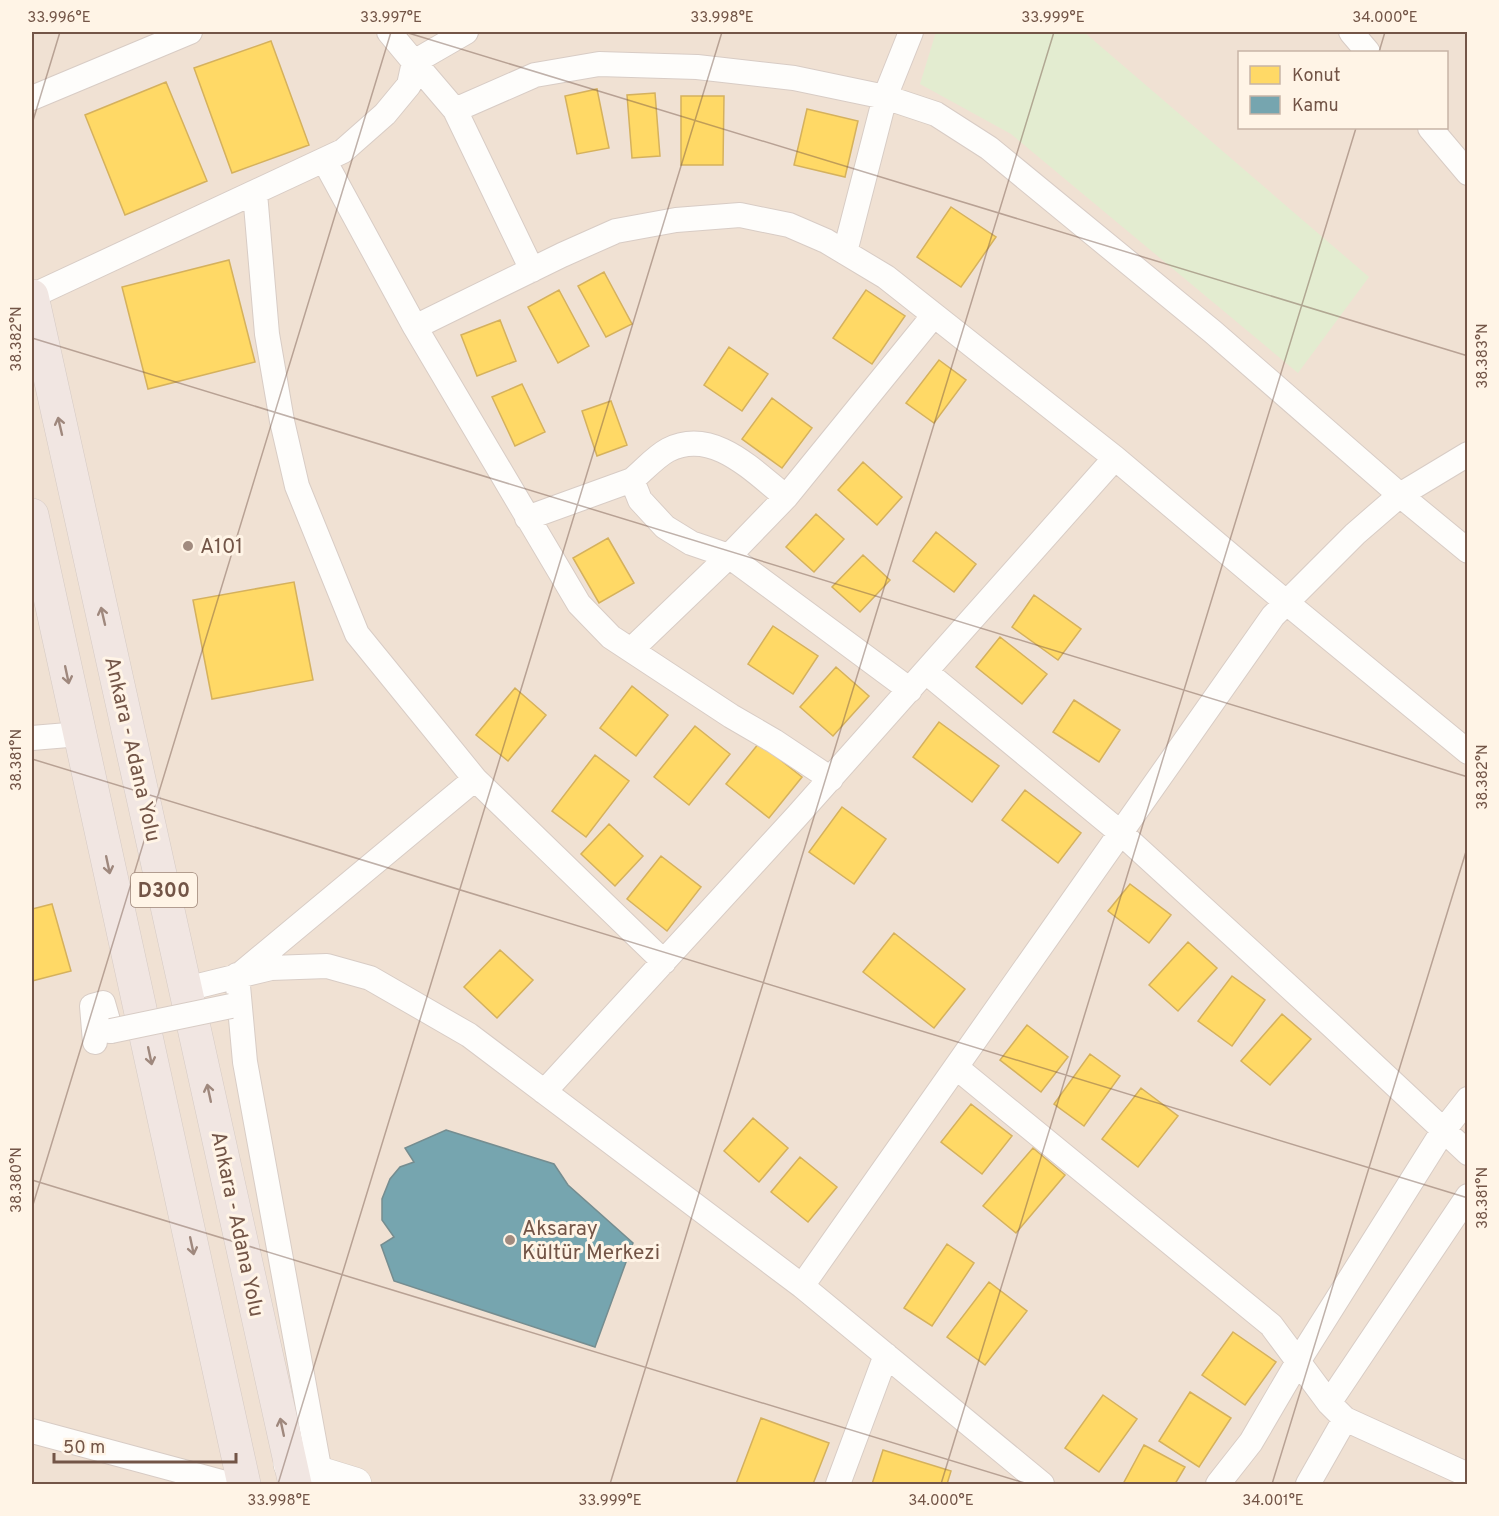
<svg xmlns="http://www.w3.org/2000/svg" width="1499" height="1516" viewBox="0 0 1499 1516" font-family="Overpass,sans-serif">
  <rect width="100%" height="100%" fill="#f7efe6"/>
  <path fill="#f0e1d3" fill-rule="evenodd" d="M32 32H1467V1484H32ZM1240 52H1446V128H1240Z"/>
  <path fill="#e3ecd0" d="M936 32H1084L1369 277 1298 373 1011 134 920 84Z"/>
  <path fill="#ffd966" stroke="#d5b15d" stroke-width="1.5" d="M271 41 309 145 232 173 194 68Z
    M166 82 207 181 125 215 85 115Z
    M597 89 609 148 577 154 565 96Z
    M655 93 660 156 632 158 627 95Z
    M681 96H724L723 165H681Z
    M807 109 858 121 845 177 794 165Z
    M951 207 996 237 961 287 917 257Z
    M229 260 255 362 148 389 122 287Z
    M604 272 632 324 606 337 578 286Z
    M559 290 589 346 558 363 528 307Z
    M866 290 905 316 872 364 833 338Z
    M500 320 516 361 477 376 461 335Z
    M729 347 768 374 742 411 704 385Z
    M939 360 966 380 934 423 906 403Z
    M522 384 545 432 515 446 492 397Z
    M772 398 812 428 782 468 742 439Z
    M611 401 627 445 597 456 582 411Z
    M863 462 902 497 877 525 838 490Z
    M816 514 844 539 814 572 786 547Z
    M936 532 976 564 954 592 913 561Z
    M608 538 634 583 599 603 573 558Z
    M863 555 890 580 860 612 832 587Z
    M294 582 313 680 212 699 193 600Z
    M1034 595 1081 629 1058 660 1012 627Z
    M773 626 818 656 793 694 748 664Z
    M1000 637 1047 674 1022 704 976 667Z
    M836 667 869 696 833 736 800 707Z
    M632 686 668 715 636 756 600 728Z
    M515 688 546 715 508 761 476 735Z
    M1074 700 1120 730 1099 762 1053 732Z
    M939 722 999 766 972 802 913 757Z
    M695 726 730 754 689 805 654 777Z
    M759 743 802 777 769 818 726 784Z
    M595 755 629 781 586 837 552 811Z
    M1025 790 1081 833 1058 863 1002 820Z
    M842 807 886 839 854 884 809 852Z
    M609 824 643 856 615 886 581 854Z
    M661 856 701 887 667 931 627 899Z
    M1130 884 1171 915 1149 943 1108 911Z
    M52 904 71 971 32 981V909Z
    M894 933 965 989 934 1028 863 972Z
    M1188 942 1217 968 1178 1011 1149 985Z
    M500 950 533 980 497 1018 464 987Z
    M1232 976 1265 1000 1232 1046 1198 1021Z
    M1282 1014 1311 1039 1270 1085 1241 1061Z
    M1027 1025 1068 1057 1041 1092 1000 1060Z
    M1090 1054 1120 1076 1084 1126 1054 1104Z
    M1141 1088 1178 1116 1138 1167 1102 1139Z
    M971 1104 1012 1136 982 1174 941 1142Z
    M753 1118 788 1148 759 1182 724 1151Z
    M1033 1148 1065 1175 1016 1233 983 1206Z
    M800 1157 837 1187 808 1222 771 1192Z
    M947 1244 974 1263 932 1326 904 1308Z
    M989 1282 1027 1311 985 1365 947 1337Z
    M1233 1332 1276 1362 1245 1405 1202 1375Z
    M1190 1392 1231 1418 1199 1467 1159 1441Z
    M1103 1395 1137 1419 1099 1472 1065 1448Z
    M761 1418 829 1443 813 1484H736Z
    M1144 1445 1185 1467 1175 1484H1123Z
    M883 1450 951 1471 947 1484H872Z"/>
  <path fill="#76a5af" stroke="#758d90" stroke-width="1.5" d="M446 1130 554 1164 568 1185 633 1243 595 1347 394 1281 381 1245 394 1237 382 1220V1199L390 1179 400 1167 414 1162 405 1148Z"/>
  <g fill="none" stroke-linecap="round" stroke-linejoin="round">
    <g stroke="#d8ccc5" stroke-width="26">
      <path id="street" d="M389 32 414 62 466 32
        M1351 32 1368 52
        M32 98 190 32
        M455 110 535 75 599 64 697 67 794 78 885 97 936 114 989 148 1213 332 1400 495 1468 551
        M1430 128 1468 173
        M324 160 415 327 579 604 611 637 731 716 774 741 831 779
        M255 193 267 334 282 421 297 486 357 634 475 779 664 962
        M845 252 885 97 911 32
        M32 296 343 151 385 114 409 85 414 62 455 110 532 270
        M415 327 562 255 616 231 676 220 740 215 789 225 826 241 886 277 1115 458 1287 603 1468 752
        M786 497C753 471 713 427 668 450 655 457 643 471 632 480L640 500 665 527 691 543 729 556 910 690
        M527 518 632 480
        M631 650 729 556 786 497 934 315
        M926 672 1122 834 1331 1025 1468 1153
        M32 738 80 734
        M243 972 475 779
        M237 975 245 1062 322 1484
        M186 989 271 968 327 966 370 978 469 1035 802 1286 1042 1484
        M95 1042 92 1006 103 1003 111 1031
        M957 1068 1271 1325 1329 1403 1345 1419 1468 1475
        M544 1092 797 816 1115 458
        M802 1286 1273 616 1355 534 1400 495 1468 454
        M1329 1403 1468 1196
        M32 1431 229 1484
        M838 1484 886 1355
        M1218 1484 1251 1442 1299 1360 1443 1131 1468 1099
        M1308 1484 1345 1419"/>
    </g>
    <g stroke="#d6cbc3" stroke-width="34">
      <path id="secondary" d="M290 1464 355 1484"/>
    </g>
    <g stroke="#d5cac4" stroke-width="34">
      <path id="highway" d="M32 296 295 1484
        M32 515 244 1484"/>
    </g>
    <use href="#street" stroke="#fefdfb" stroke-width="24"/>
    <use href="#secondary" stroke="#fefdfb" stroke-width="33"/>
    <use href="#highway" stroke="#f1e6e2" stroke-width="33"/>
    <g stroke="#d8ccc5" stroke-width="26" stroke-linecap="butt">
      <path id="street-bridge" d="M111 1031 231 1006"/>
    </g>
    <use href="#street-bridge" stroke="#fefdfb" stroke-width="24"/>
  </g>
  <defs><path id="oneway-shaft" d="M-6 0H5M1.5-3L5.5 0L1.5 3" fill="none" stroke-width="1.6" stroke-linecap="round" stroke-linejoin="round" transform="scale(1.5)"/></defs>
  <g stroke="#9f887d">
    <use href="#oneway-shaft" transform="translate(60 426) rotate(-103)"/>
    <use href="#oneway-shaft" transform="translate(103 616) rotate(-103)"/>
    <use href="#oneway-shaft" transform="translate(67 675) rotate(78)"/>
    <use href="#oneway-shaft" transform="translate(108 865) rotate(78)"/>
    <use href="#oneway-shaft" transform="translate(150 1056) rotate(78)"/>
    <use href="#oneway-shaft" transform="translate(209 1093) rotate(-102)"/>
    <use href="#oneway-shaft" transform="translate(192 1246) rotate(78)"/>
    <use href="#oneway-shaft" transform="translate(282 1427) rotate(-102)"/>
  </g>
  <path fill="none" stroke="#735547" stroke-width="1.5" stroke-opacity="0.45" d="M405 32 1468 356M1379 52 1385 32M32 124 60 32M32 338 1468 777M32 759 1468 1198M32 1180 1028 1484M32 1208 391 32M278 1484 722 32M610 1484 1054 32M941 1484 1356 128M1272 1484 1468 845"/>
  <g fill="#a18b7f" stroke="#fff4e6" stroke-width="2">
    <circle cx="188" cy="546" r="6"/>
    <circle cx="510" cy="1240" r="6"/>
  </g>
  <g text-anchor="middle" stroke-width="6" stroke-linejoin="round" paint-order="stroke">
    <rect fill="#fff4e6" stroke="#9d8577" stroke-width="1.5" x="131" y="873" width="66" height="34" rx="4.5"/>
    <g font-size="20" font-weight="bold" fill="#735547">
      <text x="164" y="897">D300</text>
    </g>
    <g font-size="21" fill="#735547" stroke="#fff4e6" text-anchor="start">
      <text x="200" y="553">A101</text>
      <text x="522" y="1235">Aksaray<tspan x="522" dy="24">Kültür Merkezi</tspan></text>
    </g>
    <g font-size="21" fill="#735547" stroke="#fff4e6">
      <text transform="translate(133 749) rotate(77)" y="7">Ankara - Adana Yolu</text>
      <text transform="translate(238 1224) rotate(78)" y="7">Ankara - Adana Yolu</text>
    </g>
  </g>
  <rect width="1499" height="1516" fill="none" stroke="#fff4e6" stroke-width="66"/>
  <rect x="1238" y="51" width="210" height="78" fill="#fff4e6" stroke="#c7b4a6" stroke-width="1.5"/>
  <rect x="1250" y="66" width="30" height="18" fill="#ffd966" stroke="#c7b4a6" stroke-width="1.5"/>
  <text x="1292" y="81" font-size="18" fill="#735547">Konut</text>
  <rect x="1250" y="96" width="30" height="18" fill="#76a5af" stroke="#c7b4a6" stroke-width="1.5"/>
  <text x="1292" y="111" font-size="18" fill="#735547">Kamu</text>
  <path d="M54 1453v9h182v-9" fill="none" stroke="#735547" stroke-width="3"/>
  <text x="63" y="1453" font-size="18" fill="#735547" stroke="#fff4e6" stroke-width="4.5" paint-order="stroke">50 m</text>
  <rect x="33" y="33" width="1433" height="1450" fill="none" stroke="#735547" stroke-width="2"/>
  <g font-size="15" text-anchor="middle" fill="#735547">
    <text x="59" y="22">33.996°E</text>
    <text x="391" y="22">33.997°E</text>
    <text x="722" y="22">33.998°E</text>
    <text x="1053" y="22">33.999°E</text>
    <text x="1385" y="22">34.000°E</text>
    <text transform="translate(16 339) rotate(-90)" y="5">38.382°N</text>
    <text transform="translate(1482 356) rotate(-90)" y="5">38.383°N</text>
    <text transform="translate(16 760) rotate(-90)" y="5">38.381°N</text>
    <text transform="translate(1482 777) rotate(-90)" y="5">38.382°N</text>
    <text transform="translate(16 1180) rotate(-90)" y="5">38.380°N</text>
    <text transform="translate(1482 1198) rotate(-90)" y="5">38.381°N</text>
    <text x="279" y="1505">33.998°E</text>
    <text x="610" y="1505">33.999°E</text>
    <text x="941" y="1505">34.000°E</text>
    <text x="1273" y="1505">34.001°E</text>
  </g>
</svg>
